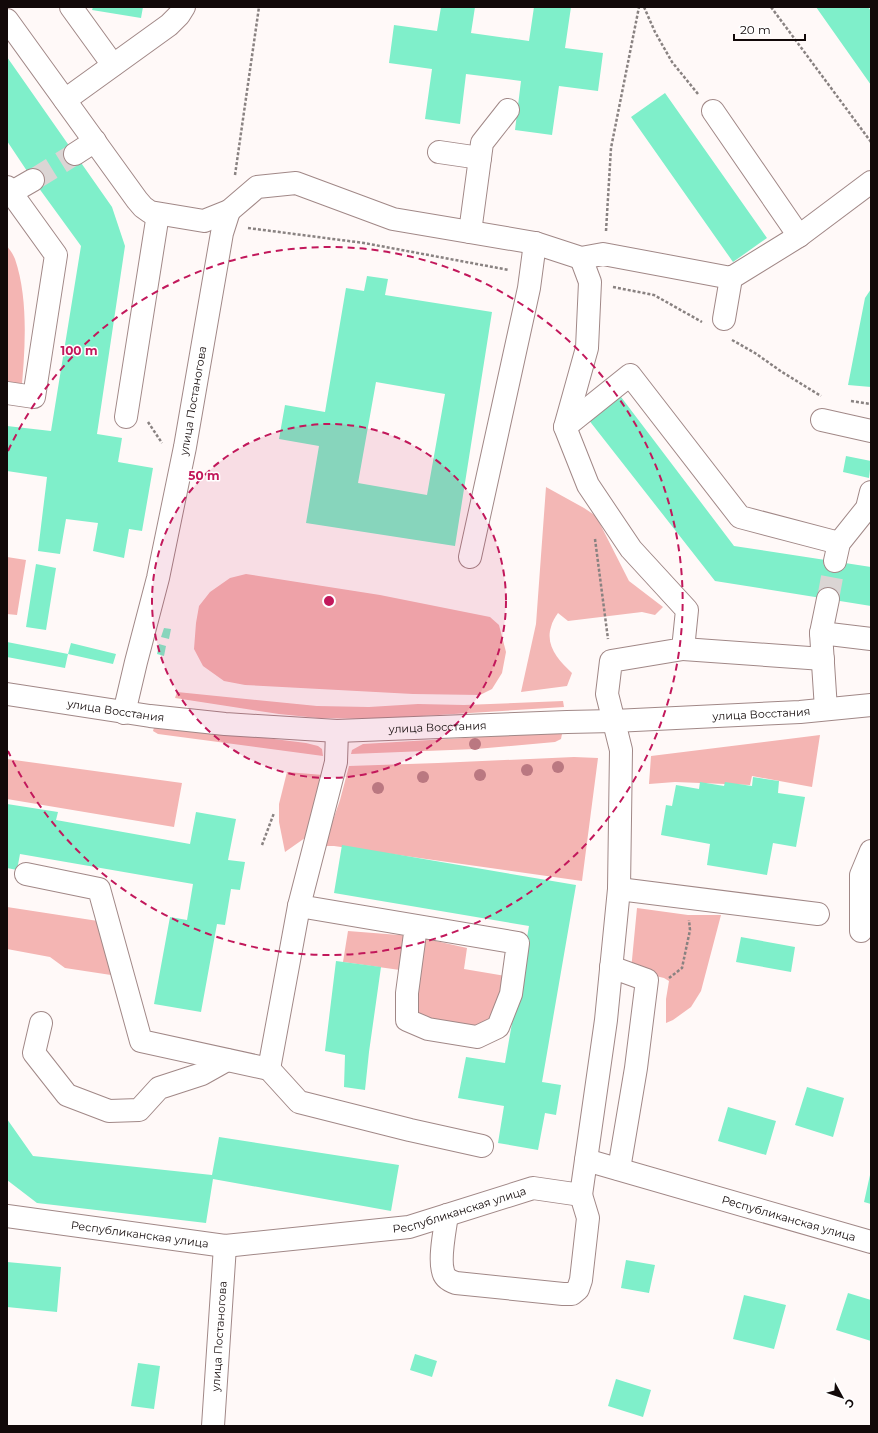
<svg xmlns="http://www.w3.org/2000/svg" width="878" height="1433" viewBox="0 0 878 1433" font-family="Montserrat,sans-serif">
  <rect width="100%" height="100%" fill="#fff9f8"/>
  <path fill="#f4b5b3" d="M7 246C10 250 13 254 15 259 29 300 25 352 21 395L7 393Z
    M7 557 26 560 17 615 7 614Z
    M246 574 380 595 490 617 499 625 506 652 502 673 492 689 480 695 413 694 245 685 224 681 203 666 194 649 196 623 199 606 210 592 230 578Z
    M177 692 317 706 369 707 418 704 464 705 563 701 564 707 374 719 318 718 279 714 175 698Z
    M155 724 306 743 318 746 322 749 323 756 158 734 153 731Z
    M546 733 562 734 561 739 555 742 476 749 351 754 352 750 363 744Z
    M820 735 812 787 752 776 750 785 675 782 649 784 651 756Z
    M574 757 598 758 582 881 334 846H324L340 800 349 766 438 763Z
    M7 759 182 783 174 827 7 799Z
    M287 772 323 775 312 833 285 852 279 822V804Z
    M7 907 98 921 111 975 65 968 50 957 7 949Z
    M637 908 688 915H721L701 991 691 1007 673 1020 666 1023V999L669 981 664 978 631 970Z
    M348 931 412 936 407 971 343 962Z
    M418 937 467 948 464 969 511 977 494 1025 448 1026 415 1017Z"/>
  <path fill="#f3b7b5" d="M546 487 584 508 596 516 629 581 663 607 655 615 642 612 568 621 558 613C555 617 552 622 551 627 545 646 559 661 572 673L567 686 521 692 536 624Z"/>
  <path fill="#7fefca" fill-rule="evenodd" d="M93 7H143L141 18 92 10Z
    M441 7H475L471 33 529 41 534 7H571L565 48 603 53 598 91 559 86 552 135 515 130 521 81 466 74 460 124 425 119 432 69 389 63 394 25 437 31Z
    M816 7H868L871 11V85Z
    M7 57 112 207 125 246 97 434 122 438 118 462 153 468 142 531 129 529 124 558 93 551 98 523 66 519 60 554 38 551 47 477 7 471V426L51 431 81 246 33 180 7 141Z
    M665 93 767 238 733 262 631 117Z
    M367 276 388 279 385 295 492 312 455 546 306 523 319 446 279 439 285 405 325 412 346 288 364 291ZM376 382 445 394 427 495 358 483Z
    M871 289V387L848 385 865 298Z
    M618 393 734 546 871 567V606L715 581 588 419Z
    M846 456 871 461 869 478 843 472Z
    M36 564 56 568 46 630 26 627Z
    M164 628 171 629 169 639 161 637Z
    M7 642 68 654 71 643 116 654 113 664 68 654 65 668 7 657Z
    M159 644 166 646 164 656 157 654Z
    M753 777 779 781 778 793 805 797 796 847 773 843 767 875 707 865 710 844 661 835 666 805 672 806 676 785 699 789 700 782 724 786 725 782 752 786Z
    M7 804 58 812 56 820 190 844 196 812 236 819 228 860 245 862 240 890 231 889 225 925 217 924 201 1012 154 1004 170 917 187 920 193 884 20 854 17 870 7 868Z
    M342 845 576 885 542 1082 561 1085 556 1115 545 1113 538 1150 498 1143 504 1106 458 1098 466 1057 505 1063 529 926 334 893Z
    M741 937 795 947 791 972 736 962Z
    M336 961 381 967 369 1052 365 1090 344 1087 345 1055 325 1051Z
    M807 1087 844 1098 833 1137 795 1125Z
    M728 1107 776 1121 766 1155 718 1141Z
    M7 1119 33 1156 212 1175 219 1137 399 1165 391 1211 213 1179 206 1223 37 1203 7 1180Z
    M870 1175H871V1204L864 1202Z
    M626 1260 655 1265 649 1293 621 1288Z
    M7 1262 61 1267 57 1312 7 1307Z
    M848 1293 871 1300V1341L836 1330Z
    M744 1295 786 1305 774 1349 733 1339Z
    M415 1354 437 1361 432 1377 410 1370Z
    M138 1363 160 1366 154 1409 131 1406Z
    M616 1379 651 1390 643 1417 608 1406Z"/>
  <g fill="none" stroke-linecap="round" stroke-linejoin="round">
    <path stroke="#dbd5d4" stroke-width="22" stroke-dasharray="22 11" stroke-linecap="butt" d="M33 180 75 154
      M828 599 835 561"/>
    <g stroke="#a18887" stroke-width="24">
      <g id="minor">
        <path d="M71 7 113 65"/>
        <path d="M7 20 137 200 143 207 150 212 204 221 229 211 257 187 296 183 393 219 535 243 581 258 603 254 731 278 799 236 871 182"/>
        <path d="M65 100 169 25 179 15 184 7"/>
        <path d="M713 111 799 236"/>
        <path d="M439 152 480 158"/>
        <path d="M75 154 95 141"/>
        <path d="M7 187 56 255 34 397 7 393"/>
        <path d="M7 195 33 180"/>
        <path d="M470 232 482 143 508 110"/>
        <path d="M724 319 731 278"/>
        <path d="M126 417 158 214"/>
        <path d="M822 420 871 431"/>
        <path d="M565 427 630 375 740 517 839 543"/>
        <path d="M470 557 529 288 535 243"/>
        <path d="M835 561 839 543 867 508 871 492"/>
        <path d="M821 633 871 639"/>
        <path d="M683 649 823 659"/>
        <path id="s1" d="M7 694 150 716 225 724 337 731 567 722 614 721 800 712 871 705"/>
        <path d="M826 709 821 633 828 599"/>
        <path id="s2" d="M124 713 136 662 158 578 185 447 222 233 229 211"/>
        <path d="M26 874 99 889 141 1041 269 1069 299 906 336 762 337 731"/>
        <path d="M619 889 818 914"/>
        <path d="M299 906 518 943 511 994 498 1027 477 1037 428 1029 407 1020V993L416 926"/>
        <path d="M861 931V875L871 851"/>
        <path d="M611 967 647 980 636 1068 619 1169"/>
        <path d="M41 1023 34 1053 67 1095 109 1111 139 1110 159 1088 202 1074 227 1060"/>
        <path d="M269 1069 299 1102 410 1130 482 1146"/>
        <path id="s3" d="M586 1160 871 1242"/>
        <path d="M447 1215C445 1229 439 1258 443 1271 444 1278 450 1281 456 1283L563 1294H572L578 1289 581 1280 588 1218 581 1195"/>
        <path id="s4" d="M7 1216 225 1246 409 1227 533 1188 581 1195 606 1020 619 889 621 750 607 694 611 661 683 649 687 610 631 549 588 485 565 427 587 348 590 282 581 258"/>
        <path id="s5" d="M213 1426 225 1246"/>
      </g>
    </g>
    <path stroke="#898281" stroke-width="2.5" stroke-dasharray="3 2" stroke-linecap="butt" d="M644 7 655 32 672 62 698 94
      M771 7 871 142
      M235 175 259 7
      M248 228 364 243 509 270
      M606 231 611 148 639 7
      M613 287 654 295 702 322
      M732 340 755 353 782 372 821 396
      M851 401 871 404
      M148 422 162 443
      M595 539 608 639
      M262 845 274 813
      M669 978 682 968 690 930 689 920"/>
    <use href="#minor" stroke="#fff" stroke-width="22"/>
  </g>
  <g fill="#ba7881">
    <circle cx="475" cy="744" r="6"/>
    <circle cx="558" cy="767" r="6"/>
    <circle cx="527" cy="770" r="6"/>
    <circle cx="480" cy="775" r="6"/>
    <circle cx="423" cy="777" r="6"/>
    <circle cx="378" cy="788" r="6"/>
  </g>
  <circle cx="329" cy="601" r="177" fill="#c2185b" fill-opacity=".12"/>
  <g fill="none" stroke="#c2185b" stroke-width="2" stroke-dasharray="7 5">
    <circle cx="329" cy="601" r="177"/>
    <path d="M8 451A354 354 0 1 1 8 751"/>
  </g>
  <g text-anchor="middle" stroke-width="3" stroke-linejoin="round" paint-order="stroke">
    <g font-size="11" fill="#120909" stroke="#fff">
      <text dy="4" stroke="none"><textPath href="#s2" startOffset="320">улица Постаногова</textPath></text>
      <text dy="4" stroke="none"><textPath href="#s1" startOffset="110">улица Восстания</textPath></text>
      <text dy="4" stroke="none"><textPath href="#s1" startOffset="757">улица Восстания</textPath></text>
      <text dy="4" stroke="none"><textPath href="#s1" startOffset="433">улица Восстания</textPath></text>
      <text dy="4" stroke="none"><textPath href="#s4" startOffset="458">Республиканская улица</textPath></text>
      <text dy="4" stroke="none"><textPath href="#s3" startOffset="211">Республиканская улица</textPath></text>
      <text dy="4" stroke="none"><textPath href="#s4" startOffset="134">Республиканская улица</textPath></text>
      <text dy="4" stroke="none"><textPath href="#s5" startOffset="90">улица Постаногова</textPath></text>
    </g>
  </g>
  <circle cx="329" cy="601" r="6" fill="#c2185b" stroke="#fff" stroke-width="2"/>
  <g font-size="12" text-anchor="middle" font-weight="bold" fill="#c2185b" stroke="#fff" stroke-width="3" stroke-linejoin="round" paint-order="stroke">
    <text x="79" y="355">100 m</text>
    <text x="204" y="480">50 m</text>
  </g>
  <rect width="878" height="1433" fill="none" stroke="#120909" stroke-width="16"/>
  <g transform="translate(842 1397) rotate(130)" stroke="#ffffff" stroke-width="3" paint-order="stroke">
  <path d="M0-3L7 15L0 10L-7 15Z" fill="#120909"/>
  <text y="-6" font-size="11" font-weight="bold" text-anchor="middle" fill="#120909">С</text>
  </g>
  <path d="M734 34v6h71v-6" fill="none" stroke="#120909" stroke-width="2"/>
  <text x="740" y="34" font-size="12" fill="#120909" stroke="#ffffff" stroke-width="3" paint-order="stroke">20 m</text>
</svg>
